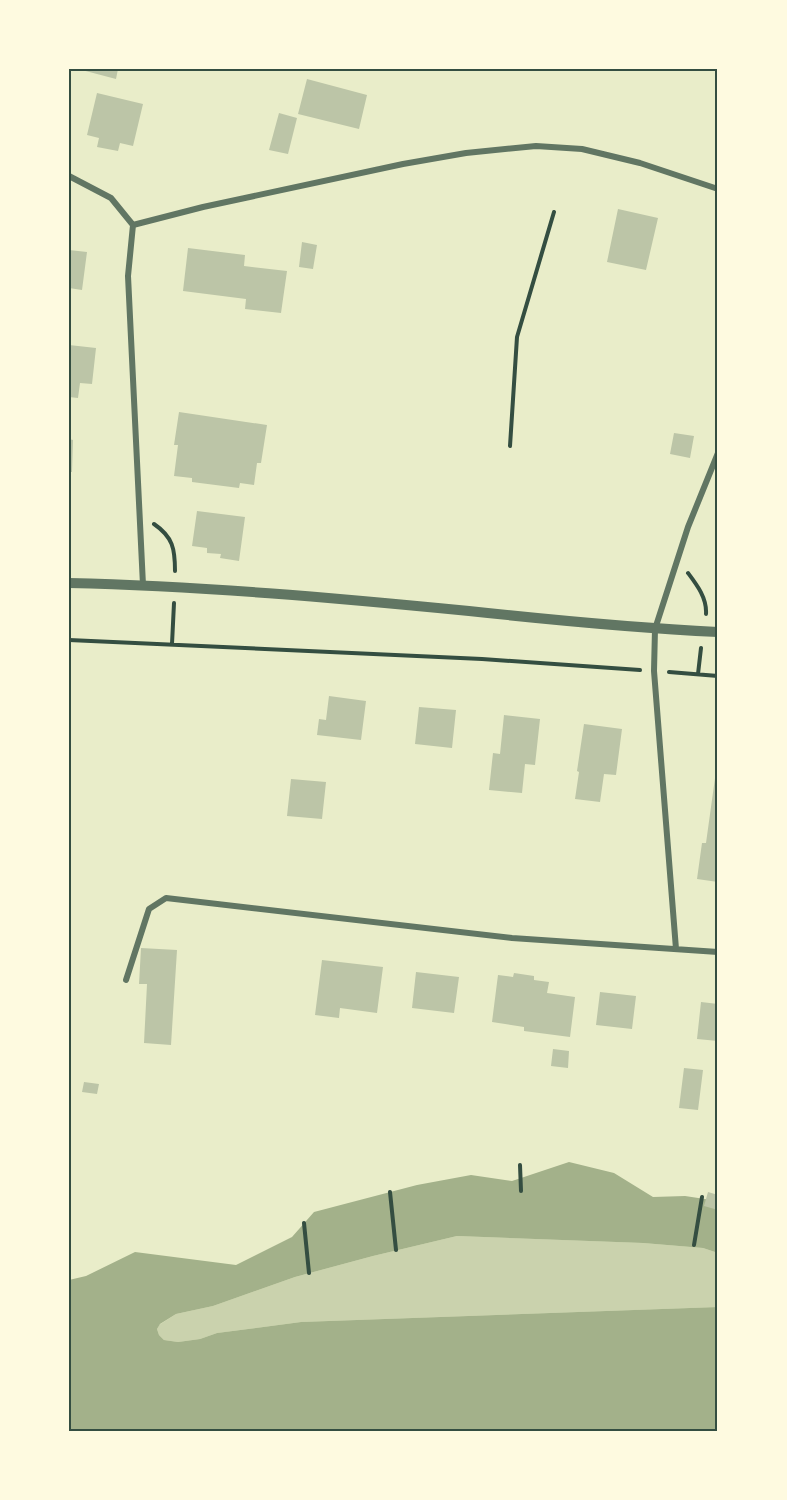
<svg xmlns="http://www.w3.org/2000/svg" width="787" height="1500" viewBox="0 0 787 1500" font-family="'Asap Condensed',sans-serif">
  <rect width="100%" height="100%" fill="#e9edc9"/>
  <path fill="#cad2ad" d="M457 1236 643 1243 703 1248 718 1253V1307L301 1322 217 1333 200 1339 178 1342 164 1340 159 1335 157 1329 159 1325 176 1314 213 1306 295 1277 373 1256Z"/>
  <path fill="#a3b18a" d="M569 1162 614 1173 653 1197 685 1196 718 1201V1253L703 1248 643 1243 457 1236 373 1256 295 1277 213 1306 176 1314 160 1324 157 1329 159 1335 164 1340 178 1342 200 1339 217 1333 301 1322 718 1307V1431H69V1280L86 1276 135 1252 236 1265 292 1237 314 1212 417 1185 471 1175 512 1181Z"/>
  <path fill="#bcc5a7" d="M78 69H118L116 79Z
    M307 79 367 95 359 129 298 114Z
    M97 93 143 104 133 146 120 143 118 151 97 147 99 138 87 135Z
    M279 113 297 118 288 154 269 150Z
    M618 209 658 218 646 270 607 262Z
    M302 242 317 245 313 269 299 267Z
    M188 248 245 255 244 266 287 271 281 313 245 309 246 299 183 291Z
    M69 250 87 252 82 290 69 288Z
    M69 345 96 348 92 384 80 383 78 398 69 397Z
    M179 412 267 425 261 463H257L254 485 240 483 239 488 192 482V478L174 476 178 445H174Z
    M674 433 694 436 690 458 670 454Z
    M69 439 73 440 72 472H69Z
    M197 511 245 517 239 561 220 558 221 554 207 553V548L192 546Z
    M329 696 366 701 361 740 317 735 319 719 326 720Z
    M419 707 456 710 452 748 415 744Z
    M504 715 540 719 535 765 525 764 522 793 489 790 493 753 500 754Z
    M584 724 622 729 616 775 604 774 600 802 575 799 579 772 577 771Z
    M716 771H718V882L697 879 702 843H706Z
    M291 779 326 782 322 819 287 816Z
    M141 948 177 950 171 1045 144 1043 147 984H139Z
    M322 960 383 967 377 1013 340 1008 339 1018 315 1015Z
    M416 972 459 977 454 1013 412 1008Z
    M514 973 534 976V980L549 982 547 993 575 997 570 1037 524 1031V1027L492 1022 498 975 513 977Z
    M600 992 636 996 632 1029 596 1025Z
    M701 1002 718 1004V1041L697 1039Z
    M553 1049 569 1051 568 1068 551 1066Z
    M684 1068 703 1070 698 1110 679 1108Z
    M84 1082 99 1084 97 1094 82 1092Z
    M708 1192 718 1195V1210L704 1206Z"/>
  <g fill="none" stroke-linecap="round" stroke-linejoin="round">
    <path stroke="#344e41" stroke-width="4" d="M510 446 517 337 554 212
      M154 524C173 537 175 549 175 571
      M688 573C697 585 707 598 706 614
      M69 640 482 659 640 670
      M172 644 174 603
      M669 672 718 676
      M698 674 701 648
      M520 1165 521 1191
      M390 1192 396 1250
      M304 1223 309 1273
      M694 1245 702 1197"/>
    <path stroke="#617663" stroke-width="6" d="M69 176 111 198 133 225
      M133 225 203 207 403 164 466 153 536 146 582 149 640 163 718 189
      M133 225 128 276 143 585
      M676 949 654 671 655 629 688 527 718 453
      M126 980 149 909 166 898 512 938 718 952"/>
    <path stroke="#617663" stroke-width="10" d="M69 583C202 586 336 598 469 611 552 620 635 628 718 632"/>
  </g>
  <rect width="787" height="1500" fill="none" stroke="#fefae0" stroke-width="141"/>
  <rect x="70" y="70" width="646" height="1360" fill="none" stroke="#344e41" stroke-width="2"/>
</svg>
